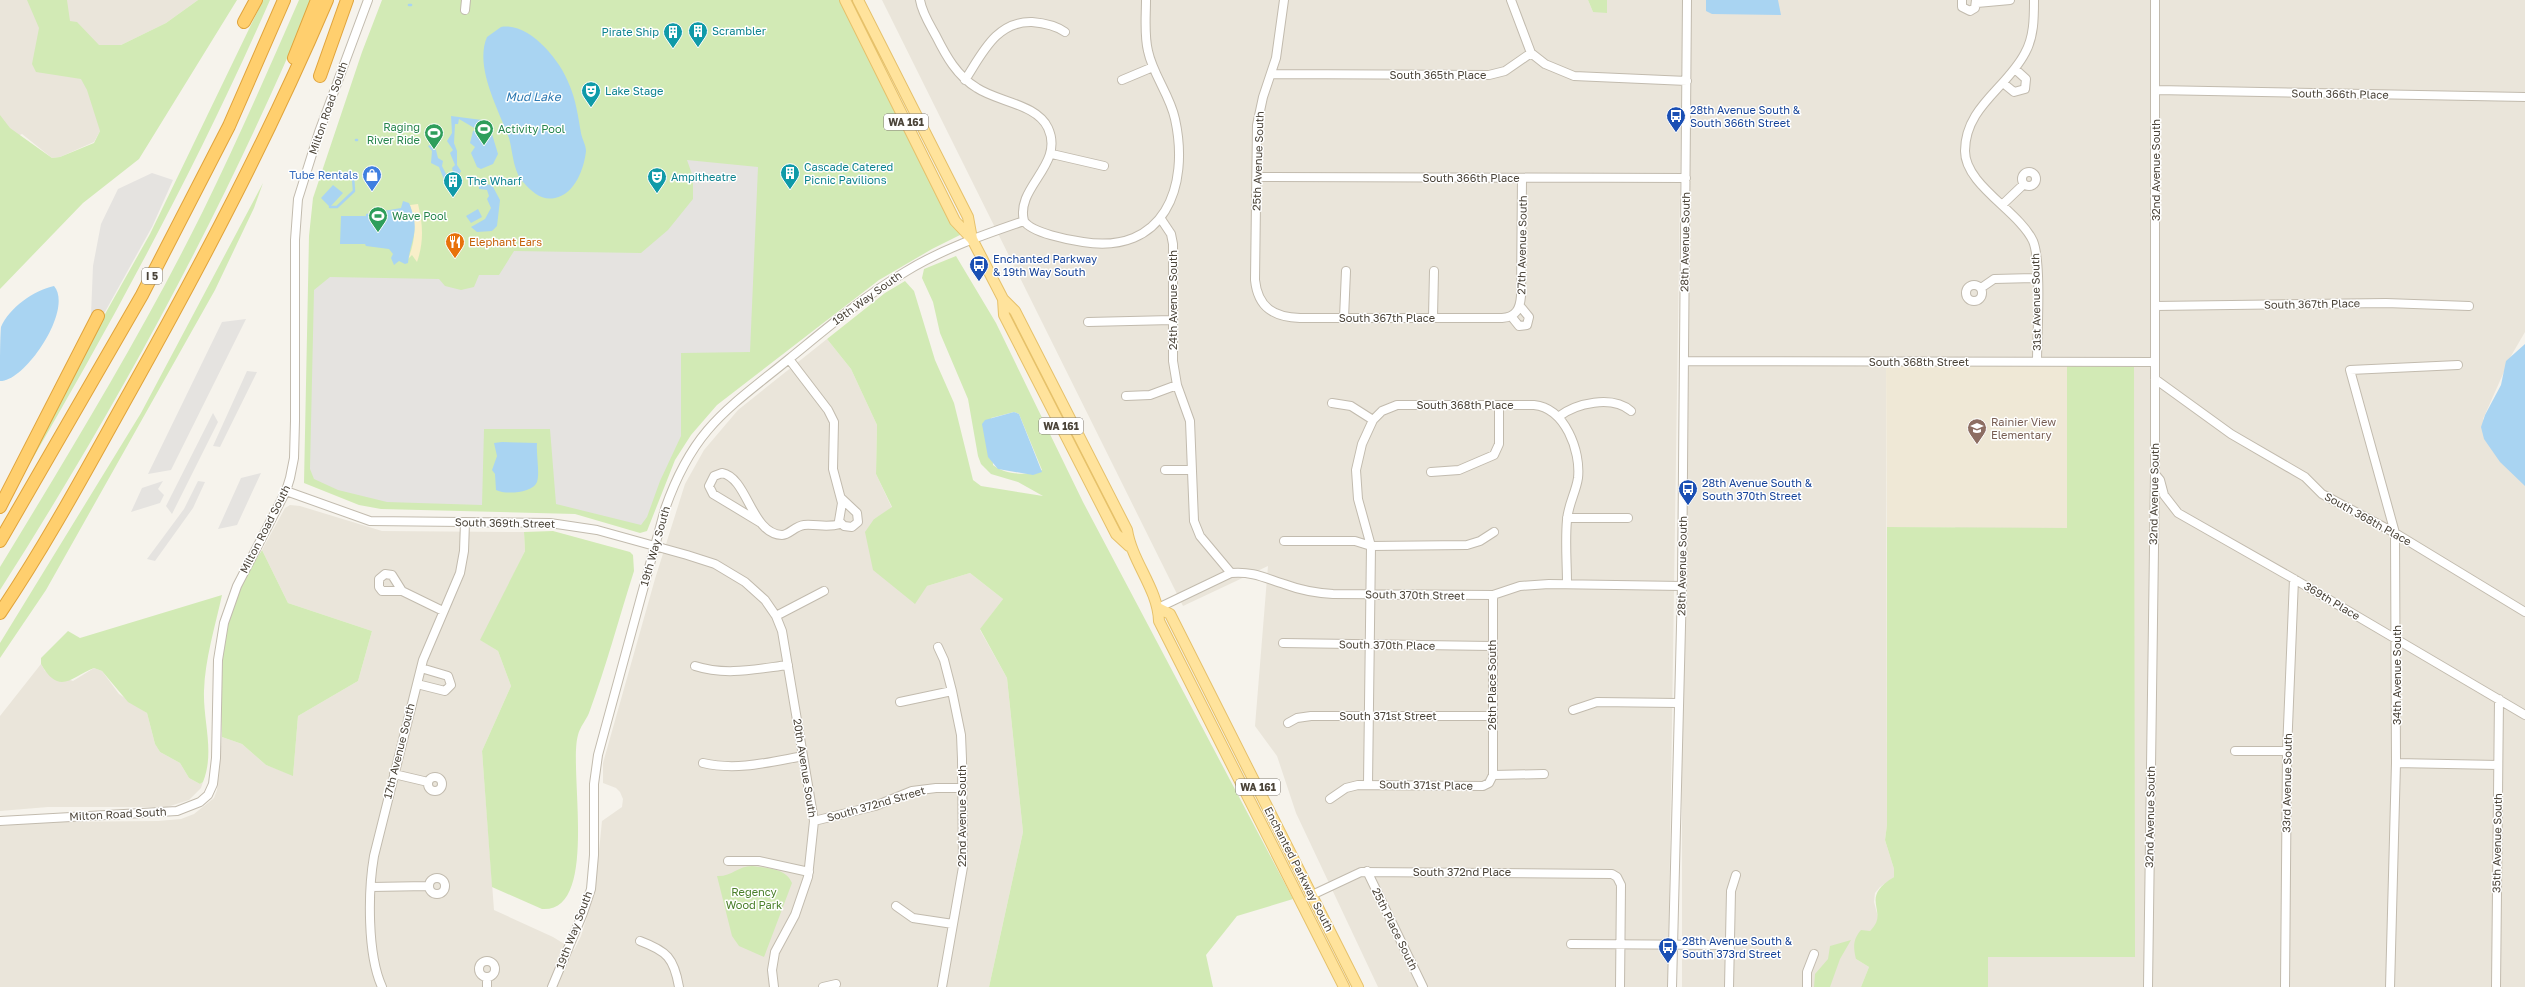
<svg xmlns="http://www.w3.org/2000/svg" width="2525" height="987" viewBox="0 0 2525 987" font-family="'Golos Text',sans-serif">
  <rect width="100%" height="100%" fill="#f6f3ec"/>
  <path fill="#eae5da" d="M0 0H198L166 23 121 45 100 131 94 142 60 157 52 158 22 134 0 144Z
    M882 0H1588L1593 12H1607V0H2525V332L2511 356 2483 419 2525 485V987H1988V957H2135L1886 362 1887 825 1885 840 1894 869V877L1880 887 1875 893 1874 902 1878 917 1876 925 1870 931 1856 959 1869 967 1861 987H1682V61L1668 987H1378L1296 813 1277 756 1255 726 1268 566 1183 606Z
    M827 339 851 369 877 425 876 474 892 508 874 519 927 586 970 573 1003 599 980 630 1007 678 1023 832 989 987H0V826L45 822 158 821 181 819 194 814 214 798 217 790 222 737 242 744 266 765 293 775 298 716 358 681 372 631 288 603 262 550 285 508 290 505 300 506 382 531 524 532 525 551 481 640 498 651 511 686 482 751 494 910 553 937 574 950 581 936 595 891 602 821 622 807 623 799 620 792 616 788 603 783V763L655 579 685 484 704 450 738 410Z
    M41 664 45 671 73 681 94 668 102 671 119 694 147 713 155 744 160 752 180 763 189 778 200 784 203 782 201 788 189 800 167 807H48L0 811V716Z"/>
  <path fill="#efe8d6" d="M1886 362H2067V528L1887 527Z"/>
  <path fill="#d2eab5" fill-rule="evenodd" d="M27 0H67L70 21 77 22 99 45H121L166 23 198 0H237L139 159 83 203 0 289V115L10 128 52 158 60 157 94 143 100 131 87 90 81 79 36 72 32 64 39 28Z
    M263 0H270C197 167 110 326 18 484L32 444 150 234Z
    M299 0H312C226 206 120 402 0 590V567C71 450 142 334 203 211 237 142 268 71 299 0Z
    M382 0H840L962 234 932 249 879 280 717 405 691 435 675 460 647 531 640 533 575 514 381 509 359 505 304 483 309 236 313 198 362 52Z
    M1588 0H1607V13L1593 12Z
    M263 183 254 208 215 290 46 590 0 658V643L141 413Z
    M956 256 996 323 1083 502 1293 899 1237 916 1206 955 1213 987H989L1023 832 1007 678 980 629 1003 599 970 573 927 586 915 604 873 570 865 532 874 519 892 507 876 474 877 425 851 369 827 339 885 293 905 281 914 291 935 360 954 403 973 480 981 486 1043 496 1018 482 991 474 981 464 978 456 968 399 940 333 933 302 922 278 924 269ZM1014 412 1019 414 1042 470C1029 476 1005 475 993 465L991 418Z
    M2067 362H2134L2135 957H1988V987H1861L1869 967 1856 959C1853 947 1853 939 1861 930L1870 931C1891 911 1857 899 1894 877V869L1885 840 1887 825V527L2067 528Z
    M553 531 630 552 633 555 634 571C619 618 606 667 589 713 586 720 580 727 578 735 568 769 600 913 542 909L492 887 482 751 511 686 498 651 480 640 525 551 524 532Z
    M262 550 288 603 372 631 358 681 298 716 293 776 266 765 242 744 222 737C221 689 219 634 239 589 246 576 254 563 262 550Z
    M222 595C215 627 205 659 204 691 203 722 215 752 203 782L200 784 189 778 180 763 160 752 155 744 147 713 128 702 102 671 94 668C72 676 60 697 41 664V658L68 631 80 638Z
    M752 866C767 868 786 868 792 883L764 957 739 946 732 936 717 876C731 877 738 866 752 866Z
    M1851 940 1840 959 1830 987H1814L1815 974 1828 959 1830 946Z"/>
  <path fill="#f9efc9" d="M418 204C423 224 424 242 417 262L412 255 408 259C416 240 416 224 410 205Z"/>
  <path fill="#e5e3e0" d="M687 160 758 167 750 352 681 353V436L660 481 647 517 641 525 556 504 550 429H484L482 505 387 502 338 490 314 479 310 469 314 290 330 277 439 279 445 286 461 290 474 287 479 275H499L514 251 641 253 668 230 693 199V177Z
    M152 173 173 180 152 227 101 319 91 315 93 266 101 224 118 189Z
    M246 319 171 470 148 474 222 322Z
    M247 371 257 372 220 447 213 446Z
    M213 413 218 422 172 514 166 506Z
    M261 473 237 525 218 529 241 478Z
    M163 481 158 489 164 495 160 503 131 512 142 488Z
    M198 481 205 482 193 508 155 561 147 559 184 509Z"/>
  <path fill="#a9d4f2" d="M1706 0H1778L1781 15 1712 14 1706 11Z
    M501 27C529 22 560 60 569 84 576 100 578 116 581 133 582 139 586 145 586 151 584 169 575 194 555 198 542 201 532 192 524 183 513 172 513 152 509 138 499 110 474 67 487 37Z
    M451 116 482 120 484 125 476 129 459 119 458 124H455L454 143 457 151V165L461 171 455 183 451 184 445 182 439 167 431 163 432 151 428 146 430 145 436 150 438 158 443 161 442 166 446 174 454 175 452 168 455 165 450 153 453 150 447 141 452 133Z
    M485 121H489V130L492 134 498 154 493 164 481 169 477 167 471 153 475 147 470 143 473 131 485 127Z
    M485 184 492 185 500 200 497 226 492 231 477 232 471 227 485 219 491 208 487 199 489 196 487 190 479 189V186Z
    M333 185 343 193 330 207 321 198Z
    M403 201 409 203C421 232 411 236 408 263L405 264 399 261 394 265 391 258 393 254 389 249 366 246 365 244H340L341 216H366V214L401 208Z
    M478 209 482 217 471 223 466 216Z
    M54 286C74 309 25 382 0 381 0 369 0 337 1 327 9 308 34 290 54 286Z
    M2525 344V486L2500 462 2484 439 2481 427 2485 415 2501 385 2506 361Z
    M1014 412 1019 414 1042 472 1033 475 998 469 988 457 982 424 985 420Z
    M502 442 537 443C536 454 540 473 537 482 533 493 505 495 496 490L495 474 492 470 497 456 494 443Z"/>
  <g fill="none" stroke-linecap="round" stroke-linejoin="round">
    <path stroke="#a9d4f2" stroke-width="2.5" d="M409 5H411
      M356 140H357
      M330 207H337L354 191 353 177"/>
    <g stroke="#c2bbae" stroke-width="10">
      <path id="minor" d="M920 0C922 13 930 25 936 36 946 56 957 76 977 88 998 102 1037 104 1048 128 1065 165 1015 187 1024 221
        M1284 0 1276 58 1263 97 1257 125 1255 280C1258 308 1274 317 1300 318H1502C1516 317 1520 309 1521 296L1522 178
        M1511 0 1531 53
        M1962 0V7L1970 11 1975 8 1976 0
        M2034 0C2034 18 2034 37 2025 53 2007 88 1965 107 1965 151 1965 185 2019 211 2033 241 2042 263 2037 335 2037 362
        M1977 3 2010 0
        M465 10 466 0
        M1272 74 1489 75 1505 71 1531 53 1545 64 1574 76 1687 81
        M965 80C982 54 996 21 1032 22 1044 23 1055 25 1065 32
        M1122 80 1153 67
        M2003 83 2014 92 2025 89 2026 79 2015 69
        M2156 90 2525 97
        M1052 154 1104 166
        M2022 179a7 7 0 1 1 14 0a7 7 0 1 1-14 0Z
        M1257 177 1686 178
        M2002 205 2024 184
        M1161 219 1171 234 1173 244V361L1177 385 1190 421 1194 521 1200 536 1231 573
        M1024 221C1032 233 1069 240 1083 242 1164 255 1190 187 1175 119 1170 95 1153 75 1148 51 1144 35 1146 17 1146 0
        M1966 293a8 8 0 1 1 16 0a8 8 0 1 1-16 0Z
        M1981 288 1994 279 2037 278
        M2155 306 2386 303 2469 306
        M1511 316 1519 326 1527 325 1529 317 1520 306
        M1433 317 1434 271
        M1344 318 1346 271
        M1088 322 1172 320
        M789 359 828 410 834 422 833 469 842 503 839 521 844 526 852 527 858 522 857 513 841 498
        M1684 361 2155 362
        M2155 379 2231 434 2305 477 2322 494 2395 533 2525 612
        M1126 396 1150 395 1177 385
        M1332 403 1351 406 1373 420
        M1558 417C1576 403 1612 395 1631 411
        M1165 470H1191
        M1431 472 1459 470 1494 455 1499 444V405
        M2155 474 2160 480 2164 495 2178 513 2294 579 2525 715
        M286 491 370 521 550 523 597 530 687 555 715 564 745 582 765 600 776 616 782 631 814 821 808 877 795 915 775 952 772 970 774 987
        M1567 518H1628
        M761 523 713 494 709 486 714 476 722 473C748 478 751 534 782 535 789 535 795 526 804 525 817 524 827 528 840 524
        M1284 541H1355L1371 546 1467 545 1480 541 1494 532
        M402 591H382L379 587V579L385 574 392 575 402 591 443 611
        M1158 608 1231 573C1252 571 1265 578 1284 584 1300 590 1316 593 1333 594L1493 595 1520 586 1549 584 1682 586
        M776 616 824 591
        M1283 643 1491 646
        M938 647 944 660 952 691 961 735 962 759 963 867 942 987
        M695 666C726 676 756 669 788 665
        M417 684 445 691 451 685 448 676 421 668
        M900 702 952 691
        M1573 710 1597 702 1678 703
        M1288 723 1297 718 1311 716H1491
        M2235 751H2287
        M703 763C737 771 770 762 803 756
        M2396 763 2498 765
        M394 774 428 782
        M1493 775V595
        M428 784a7 7 0 1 1 14 0a7 7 0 1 1-14 0Z
        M1368 784 1371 546 1358 499 1356 470 1362 444 1373 420 1382 411 1397 405H1534C1565 408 1581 451 1578 478 1576 492 1568 505 1567 520 1565 541 1567 563 1567 584
        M1330 799 1346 788 1358 785 1483 786 1489 783 1493 775 1544 774
        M0 821 177 811 200 802 208 795 213 784 216 758 218 660 224 623 237 586 286 491 290 478 294 458 295 421V240L298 199 319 132 368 0
        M814 821 875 806 912 791 936 788H961
        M728 861H759L809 872
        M1367 871 1423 987
        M429 886a8 8 0 1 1 16 0a8 8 0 1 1-16 0Z
        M371 887 428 886
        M1312 895 1361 872 1612 874 1617 877 1621 885 1620 987
        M896 906 913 918 953 924
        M640 941C667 951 674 958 679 987
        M1571 944 1730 945
        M479 969a8 8 0 1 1 16 0a8 8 0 1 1-16 0Z
        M382 987C367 954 368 891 374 856L423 660 460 573 464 551 465 522
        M487 987V977
        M552 987 583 913 591 889 594 855V784L598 755 665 509C693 429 726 410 789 359 826 329 863 297 905 272 942 249 983 235 1024 221
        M823 987 836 984
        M1672 987 1682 586 1687 0
        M1729 987 1731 891 1736 875
        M1807 987V972L1814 954
        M2148 987 2155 474V0
        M2285 987 2287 751 2294 579
        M2390 987 2396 763 2395 533 2350 370 2458 365
        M2496 987 2499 699"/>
    </g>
    <g stroke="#e6c16a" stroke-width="12">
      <path id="major" d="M845 0 955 221 972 239
        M858 0 968 217 972 239 1003 299 1004 315 1116 534 1129 546
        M1003 299 1015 311 1127 530C1132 562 1158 589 1159 621L1344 987
        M1158 608 1170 614 1358 987"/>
    </g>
    <g stroke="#e0a43c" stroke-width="14">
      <path id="highway" d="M244 22 256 0
        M294 58 317 0
        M320 76 347 0
        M0 507 98 316
        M0 541 142 295 229 126 284 0
        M0 613C48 542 89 465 131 390 202 263 270 134 327 0"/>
    </g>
    <use href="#minor" stroke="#fff" stroke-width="8"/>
    <use href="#major" stroke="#ffe39c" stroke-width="10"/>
    <use href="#highway" stroke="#ffcf6e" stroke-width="12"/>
  </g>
  <defs>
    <g id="building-pin" transform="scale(1)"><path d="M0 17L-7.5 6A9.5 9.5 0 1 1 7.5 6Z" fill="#0f9aa8" stroke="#fff"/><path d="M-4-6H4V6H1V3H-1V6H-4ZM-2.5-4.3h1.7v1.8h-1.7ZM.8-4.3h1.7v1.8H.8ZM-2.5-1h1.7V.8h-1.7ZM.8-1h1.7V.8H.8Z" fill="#fff"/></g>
    <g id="theatre-pin" transform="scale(1)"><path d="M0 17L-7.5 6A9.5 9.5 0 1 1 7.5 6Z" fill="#0f9aa8" stroke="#fff"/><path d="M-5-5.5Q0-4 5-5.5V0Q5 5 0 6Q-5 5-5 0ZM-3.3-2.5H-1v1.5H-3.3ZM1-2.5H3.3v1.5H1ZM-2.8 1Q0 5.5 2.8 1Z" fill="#fff"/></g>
    <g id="bus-pin" transform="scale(1)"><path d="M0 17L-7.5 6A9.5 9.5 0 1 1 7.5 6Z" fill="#1a4fb4" stroke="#fff"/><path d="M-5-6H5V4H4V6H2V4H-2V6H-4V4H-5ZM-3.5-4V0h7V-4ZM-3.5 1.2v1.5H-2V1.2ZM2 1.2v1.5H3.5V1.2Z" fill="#fff"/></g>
    <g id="stadium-pin" transform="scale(1)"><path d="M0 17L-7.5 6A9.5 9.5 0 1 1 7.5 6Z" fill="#2e9e5b" stroke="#fff"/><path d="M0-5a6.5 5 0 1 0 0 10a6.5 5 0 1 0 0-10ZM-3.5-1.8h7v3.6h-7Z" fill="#fff"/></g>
    <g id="shop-pin" transform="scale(1)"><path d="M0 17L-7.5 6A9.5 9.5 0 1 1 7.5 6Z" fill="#3f7fe0" stroke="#fff"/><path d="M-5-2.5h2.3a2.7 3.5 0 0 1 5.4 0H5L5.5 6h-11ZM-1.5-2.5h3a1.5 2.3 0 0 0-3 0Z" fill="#fff"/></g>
    <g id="restaurant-pin" transform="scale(1)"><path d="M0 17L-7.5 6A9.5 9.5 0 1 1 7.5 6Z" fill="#e8710a" stroke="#fff"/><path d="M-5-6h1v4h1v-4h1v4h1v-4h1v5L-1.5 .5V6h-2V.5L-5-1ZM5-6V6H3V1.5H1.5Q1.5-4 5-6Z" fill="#fff"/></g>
    <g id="school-pin" transform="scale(1)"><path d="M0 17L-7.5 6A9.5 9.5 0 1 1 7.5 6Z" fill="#8d6e63" stroke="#fff"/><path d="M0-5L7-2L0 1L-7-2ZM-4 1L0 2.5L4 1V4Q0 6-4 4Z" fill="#fff"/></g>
  </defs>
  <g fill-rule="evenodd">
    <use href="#building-pin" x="698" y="31"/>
    <use href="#building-pin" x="673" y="32"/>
    <use href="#theatre-pin" x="591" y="91"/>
    <use href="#bus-pin" x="1676" y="116"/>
    <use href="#stadium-pin" x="484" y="129"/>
    <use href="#stadium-pin" x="434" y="133"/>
    <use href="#building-pin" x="790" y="173"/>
    <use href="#shop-pin" x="372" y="175"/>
    <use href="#theatre-pin" x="657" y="177"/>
    <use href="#building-pin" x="453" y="181"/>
    <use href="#stadium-pin" x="378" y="216"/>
    <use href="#restaurant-pin" x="455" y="242"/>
    <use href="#bus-pin" x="979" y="265"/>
    <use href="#school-pin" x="1977" y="428"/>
    <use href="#bus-pin" x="1688" y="489"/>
    <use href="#bus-pin" x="1668" y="947"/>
  </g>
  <g text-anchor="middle" stroke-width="3" stroke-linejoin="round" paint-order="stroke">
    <g fill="#fff" stroke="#817c74" stroke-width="1">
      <rect x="884" y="114" width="44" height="16" rx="3"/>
      <rect x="142" y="268" width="20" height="16" rx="3"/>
      <rect x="1039" y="418" width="44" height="16" rx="3"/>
      <rect x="1236" y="779" width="44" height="16" rx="3"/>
    </g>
    <g font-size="10" font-weight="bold" fill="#4b4439">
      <text x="906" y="126">WA 161</text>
      <text x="152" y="280">I 5</text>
      <text x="1061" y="430">WA 161</text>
      <text x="1258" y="791">WA 161</text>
    </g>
    <g font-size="11" fill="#0d838f" stroke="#fff" text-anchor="start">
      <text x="712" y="35">Scrambler</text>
      <text x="659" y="36" text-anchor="end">Pirate Ship</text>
      <text x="605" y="95">Lake Stage</text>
      <text x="804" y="171">Cascade Catered<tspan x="804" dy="13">Picnic Pavilions</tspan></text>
      <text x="671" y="181">Ampitheatre</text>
      <text x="467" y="185">The Wharf</text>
    </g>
    <g font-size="11" fill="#4b4439" stroke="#fff">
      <text x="1438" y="79">South 365th Place</text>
      <text transform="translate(2340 94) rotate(1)" y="4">South 366th Place</text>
      <text transform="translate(328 108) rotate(-71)" y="4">Milton Road South</text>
      <text transform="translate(1258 161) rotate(-88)" y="4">25th Avenue South</text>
      <text transform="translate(2156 170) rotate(-90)" y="4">32nd Avenue South</text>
      <text x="1471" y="182">South 366th Place</text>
      <text transform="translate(1685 242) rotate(-89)" y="4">28th Avenue South</text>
      <text transform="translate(1522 245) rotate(-89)" y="4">27th Avenue South</text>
      <text transform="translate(867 298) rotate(-36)" y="4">19th Way South</text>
      <text transform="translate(1173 300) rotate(-90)" y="4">24th Avenue South</text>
      <text transform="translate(2036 302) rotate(-91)" y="4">31st Avenue South</text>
      <text transform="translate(2312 304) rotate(-1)" y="4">South 367th Place</text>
      <text x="1387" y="322">South 367th Place</text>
      <text x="1919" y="366">South 368th Street</text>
      <text x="1465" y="409">South 368th Place</text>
      <text transform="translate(2154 494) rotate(-89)" y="4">32nd Avenue South</text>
      <text transform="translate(2368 519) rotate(29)" y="4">South 368th Place</text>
      <text transform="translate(505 523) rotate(1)" y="4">South 369th Street</text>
      <text transform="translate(265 529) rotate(-63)" y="4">Milton Road South</text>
      <text transform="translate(655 546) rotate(-74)" y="4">19th Way South</text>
      <text transform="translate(1682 566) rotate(-89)" y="4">28th Avenue South</text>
      <text transform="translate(1415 595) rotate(1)" y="4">South 370th Street</text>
      <text transform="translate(2332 601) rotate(31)" y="4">369th Place</text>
      <text transform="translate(1387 645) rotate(1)" y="4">South 370th Place</text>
      <text transform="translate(2397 675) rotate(-90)" y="4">34th Avenue South</text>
      <text transform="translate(1492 685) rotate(-90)" y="4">26th Place South</text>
      <text x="1388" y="720">South 371st Street</text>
      <text transform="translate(399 751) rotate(-76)" y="4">17th Avenue South</text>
      <text transform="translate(805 768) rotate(81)" y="4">20th Avenue South</text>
      <text transform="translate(2287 783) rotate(-89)" y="4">33rd Avenue South</text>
      <text transform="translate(1426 785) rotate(1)" y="4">South 371st Place</text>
      <text transform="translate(876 804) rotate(-16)" y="4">South 372nd Street</text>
      <text transform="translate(118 814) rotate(-3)" y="4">Milton Road South</text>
      <text transform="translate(962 816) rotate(-90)" y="4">22nd Avenue South</text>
      <text transform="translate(2150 817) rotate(-89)" y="4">32nd Avenue South</text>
      <text transform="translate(2497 843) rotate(-89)" y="4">35th Avenue South</text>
      <text transform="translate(1299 869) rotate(63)" y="4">Enchanted Parkway South</text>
      <text x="1462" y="876">South 372nd Place</text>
      <text transform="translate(1395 929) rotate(64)" y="4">25th Place South</text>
      <text transform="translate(574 930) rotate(-69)" y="4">19th Way South</text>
    </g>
    <g font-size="11" fill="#164399" stroke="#fff" text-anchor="start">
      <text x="1690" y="114">28th Avenue South &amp;<tspan x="1690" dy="13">South 366th Street</tspan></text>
      <text x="993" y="263">Enchanted Parkway<tspan x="993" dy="13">&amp; 19th Way South</tspan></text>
      <text x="1702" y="487">28th Avenue South &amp;<tspan x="1702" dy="13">South 370th Street</tspan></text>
      <text x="1682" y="945">28th Avenue South &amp;<tspan x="1682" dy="13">South 373rd Street</tspan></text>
    </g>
    <g font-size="11" fill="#27864d" stroke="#fff" text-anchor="start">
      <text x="420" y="131" text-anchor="end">Raging<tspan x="420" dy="13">River Ride</tspan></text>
      <text x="498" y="133">Activity Pool</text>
      <text x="392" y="220">Wave Pool</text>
    </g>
    <g font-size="11" fill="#366cbe" stroke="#fff" text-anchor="end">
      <text x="358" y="179">Tube Rentals</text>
    </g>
    <g font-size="11" fill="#c56008" stroke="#fff" text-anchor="start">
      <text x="469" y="246">Elephant Ears</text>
    </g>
    <g font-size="11" fill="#785e54" stroke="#fff" text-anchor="start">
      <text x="1991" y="426">Rainier View<tspan x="1991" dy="13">Elementary</tspan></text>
    </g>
    <g font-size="11" fill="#4a7f2a" stroke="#fff">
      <text x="754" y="896">Regency<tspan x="754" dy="13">Wood Park</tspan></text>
    </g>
    <g font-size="12" font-style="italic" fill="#2e7ab2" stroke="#fff">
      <text x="533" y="101">Mud Lake</text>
    </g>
  </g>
</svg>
